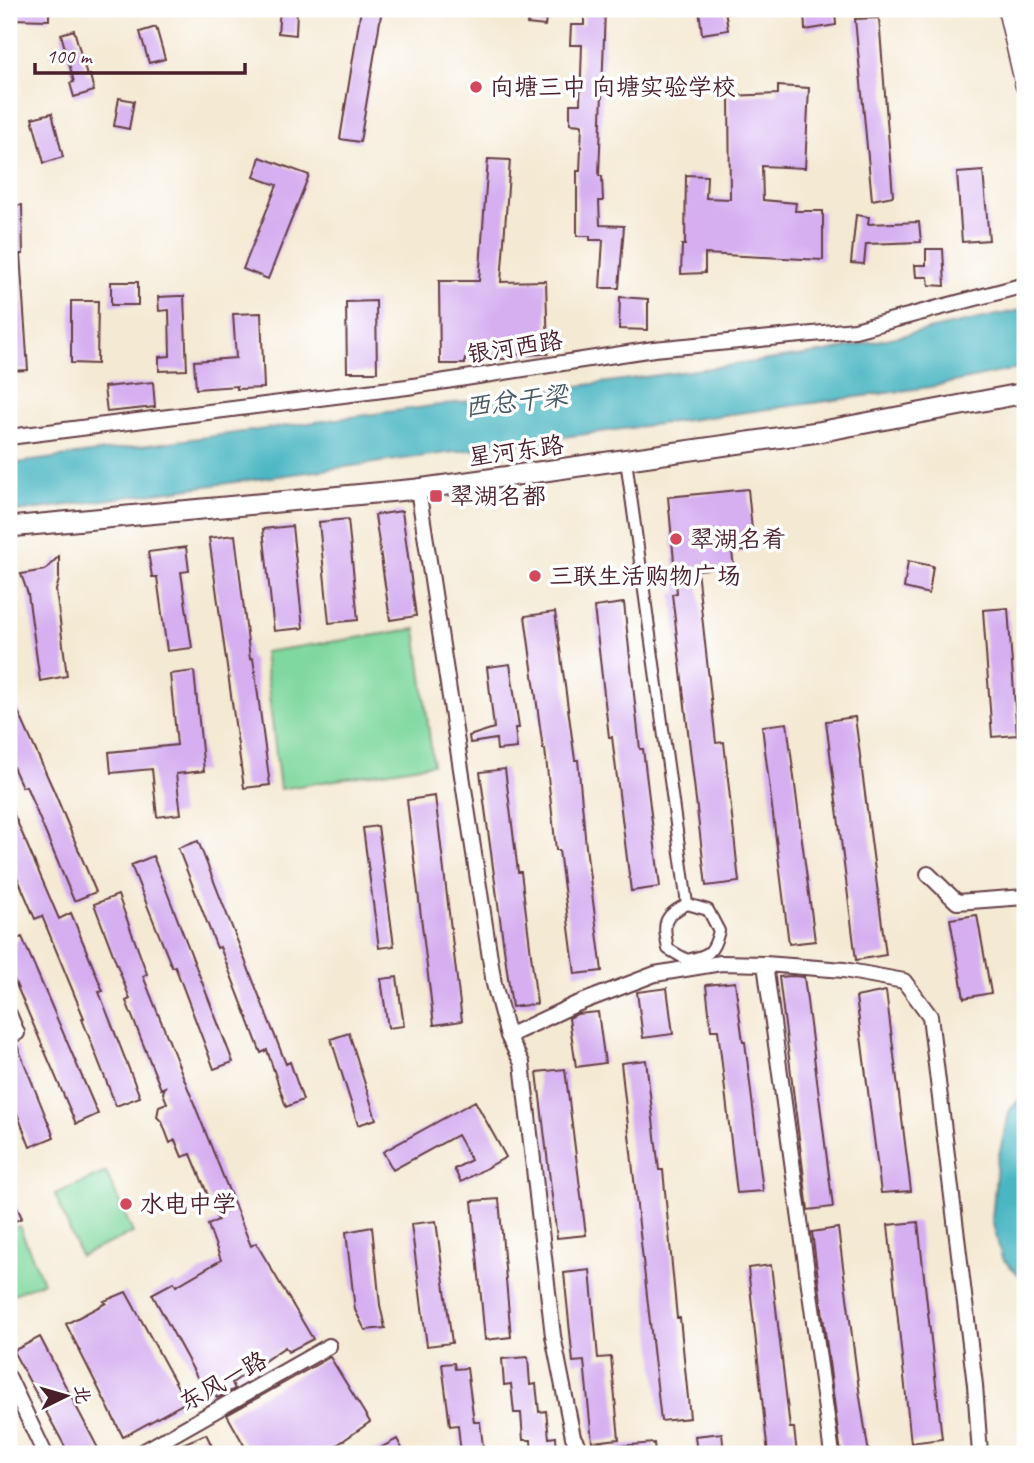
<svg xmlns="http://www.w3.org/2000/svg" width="1034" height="1463" viewBox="0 0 1034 1463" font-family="Caveat,'LXGW WenKai TC',sans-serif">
  <rect width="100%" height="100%" fill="#fff"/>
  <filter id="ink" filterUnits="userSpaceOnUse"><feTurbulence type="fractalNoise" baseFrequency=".0143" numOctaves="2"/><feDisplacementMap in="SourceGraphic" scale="14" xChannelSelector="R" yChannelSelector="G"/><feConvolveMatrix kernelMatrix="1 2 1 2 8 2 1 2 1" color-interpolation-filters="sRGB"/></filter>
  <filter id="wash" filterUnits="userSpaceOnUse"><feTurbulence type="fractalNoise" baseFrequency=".00686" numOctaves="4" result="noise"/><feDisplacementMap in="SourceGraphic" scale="28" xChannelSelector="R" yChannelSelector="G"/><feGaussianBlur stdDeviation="1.57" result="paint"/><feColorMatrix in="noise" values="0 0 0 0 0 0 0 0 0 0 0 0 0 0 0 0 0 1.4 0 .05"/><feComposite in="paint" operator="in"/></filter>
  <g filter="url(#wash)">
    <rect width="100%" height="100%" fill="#f4e9d3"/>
    <path fill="#7fd89e" stroke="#647c64" stroke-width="2" d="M416 629 433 764 280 789 264 652Z
      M106 1172 133 1233 80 1256 55 1194Z
      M19 1226 43 1282 9 1296V1230Z"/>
    <path fill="#48b6c2" stroke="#496a76" stroke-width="2" d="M1025 309V367L930 387 9 513V464L826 352Z
      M1025 1093V1281L1002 1258 992 1220 997 1163 1010 1110Z"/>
    <g id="blocks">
      <path fill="#d5aff0" d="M9 9H49V20L9 19Z
        M280 9H297L296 35 278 33Z
        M361 9H382L360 142 340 139Z
        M529 9H547L545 26 527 24Z
        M584 9H605L599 176H602L603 201H599L600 225 624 226 619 288H600L603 240H590V236H577V171H580L582 125 570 124V104H580L582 45H570L571 25H584Z
        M699 9H725L728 30 702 34Z
        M804 9H835L836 25 805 30Z
        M879 18 893 196 872 200 855 19Z
        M156 27 165 59 149 63 140 32Z
        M74 30 87 76 90 75 94 91 74 97 70 83 74 82 61 34Z
        M778 86 809 88 805 168 762 166 763 200 796 203 795 211H823V260L705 254V273L681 274 682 245H685L686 175 707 176 706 198 730 199 729 96 778 94Z
        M119 98 134 101 129 129 114 126Z
        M52 113 63 157 44 163 32 118Z
        M260 157 309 175 268 279 243 269 277 185 254 177Z
        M488 159 510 160 501 282 546 281 548 354 505 355V359H465V364H440L439 281H479Z
        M983 171 989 240 962 242 957 173Z
        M22 205 23 254H20L28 370 9 371V206Z
        M856 215 869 217 868 224 919 222 921 242 866 244 864 264 851 263Z
        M926 249H943L945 286 929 285 928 277H916L915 265H926Z
        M111 282H138V305H111Z
        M178 296H184L187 370 159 371V357L170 356 169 310 159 311 158 297Z
        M620 297 648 299V330L619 329Z
        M71 301H98L97 364 71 363Z
        M376 301 377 372H347L346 302Z
        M261 313 264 388 237 389V386L196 389 194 361 236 358 233 314Z
        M153 382 155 407 107 412 104 387Z
        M748 489 754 550 732 552 734 567 697 570 716 743 724 742 739 882 706 886 672 594 677 593 668 497Z
        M402 511 416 616 390 620 375 515Z
        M348 519 358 620 329 623 319 522Z
        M292 526 303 628 274 631 263 529Z
        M235 535 250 659 253 658 270 785 244 788 209 538Z
        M186 547 189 571 181 572 192 648 167 651 157 577H152L148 552Z
        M59 556V580L56 590 67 676 40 681 28 594 21 574 45 570Z
        M908 561 933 566 929 594 904 588Z
        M624 603 640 749H643L660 887 631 891 612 737H609L594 607Z
        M1008 608 1017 735 992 737 983 610Z
        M555 612 575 760H578L586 847 602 971 575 974 559 850H556L545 749H543L525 616Z
        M510 664 519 728H515L517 748 497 750 496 739 470 743 469 736 494 728 487 667Z
        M194 671 204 771 176 774 181 814 157 817 152 769 111 773 109 752 177 745 170 674Z
        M9 691 54 791 96 892 74 901 26 786 22 787 9 758Z
        M855 717 886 955 856 960 826 721Z
        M787 723 815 941 789 944 762 726Z
        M505 769 518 872H521L537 1004 512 1007 480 772Z
        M435 796 462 1021 434 1025 407 800Z
        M9 803 59 919 71 913 103 991 99 992 140 1097 116 1106 82 1019 84 1018 42 916 35 919 9 858Z
        M378 826 394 946 379 948 363 828Z
        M198 841 286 1064 290 1062 303 1100 286 1107 267 1050 261 1053 220 947 217 948 178 848Z
        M153 856 233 1062 214 1069 175 966 172 967 131 865Z
        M118 895 147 974 143 976 251 1246 256 1243 313 1339 288 1352 285 1347 232 1383 235 1389 217 1398 215 1395 209 1399 152 1294 174 1282 176 1286 221 1260 208 1225 218 1220 191 1154 182 1157 175 1140 170 1143 162 1122 157 1117 159 1106 167 1103 163 1093 165 1087 161 1089 126 1001 130 999 94 904Z
        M977 915 991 993 964 998 950 919Z
        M22 937 98 1114 76 1124 9 968V942Z
        M793 976 804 977 833 1207 808 1210 779 977Z
        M397 977 404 1026 388 1028 381 979Z
        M735 982 743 1042H745L763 1191 737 1193 718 1030H711L706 985Z
        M667 988 673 1034 643 1038 637 992Z
        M886 991 911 1191 881 1193 856 997Z
        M598 1012 605 1063 576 1067 569 1018 577 1014Z
        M349 1033 376 1119 358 1125 331 1039Z
        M17 1045 54 1137 30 1147 9 1092V1049Z
        M646 1060 659 1170H663L677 1318H680L690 1418 661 1421 621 1063Z
        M565 1069 586 1235 557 1238 537 1072Z
        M475 1101 506 1157 461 1182 454 1169 471 1160 457 1135 393 1170 383 1152Z
        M9 1190 22 1218 9 1224Z
        M499 1199 511 1337 485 1340 472 1201Z
        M436 1221 452 1343 427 1346 411 1224Z
        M918 1222 942 1439 911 1443 888 1225Z
        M372 1227 380 1305 385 1328 365 1330 355 1310 346 1232Z
        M838 1228 860 1397 869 1454H841L812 1232Z
        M771 1265 790 1428H794L797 1454H768L748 1268Z
        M590 1270 598 1358 611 1357 619 1439 592 1442 584 1361 573 1362 564 1273Z
        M126 1292 186 1402 123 1437 66 1324 106 1303 104 1301Z
        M40 1337 101 1454H69L13 1351Z
        M330 1357 370 1422 324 1454H249L227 1415Z
        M528 1357 530 1385 536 1384 539 1412 546 1411 549 1438 556 1437 557 1454H532L531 1440H523L521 1413H514L511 1384 504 1385 502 1359Z
        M454 1363 455 1369 467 1368 474 1422H480L484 1454H461L458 1425 450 1426 442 1364Z
        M722 1433 724 1454H697L695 1436Z
        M206 1434 216 1454H182L178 1446Z
        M397 1439 405 1454H369Z
        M654 1443 655 1454H620L619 1446Z"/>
    </g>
  </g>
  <g filter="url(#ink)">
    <use href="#blocks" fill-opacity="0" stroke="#643d44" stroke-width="2"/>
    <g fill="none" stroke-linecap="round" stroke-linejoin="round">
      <g stroke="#643d44" stroke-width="14">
        <path id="pedestrian" d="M626 460 687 904 708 910 719 931C713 954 709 955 687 960L668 949C663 923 662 917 687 904"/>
      </g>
      <g stroke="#643d44" stroke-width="18">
        <path id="minor" d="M9 437 407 387 654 349 855 330 1025 285
          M418 489 494 984 508 1036 522 1063 553 1336 573 1437 583 1454
          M928 874 957 902 1025 897
          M765 964 844 970 904 981 930 1016 975 1385 980 1454
          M9 1014 17 1033
          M508 1036 574 1005 655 974 721 963 765 964 832 1454
          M9 1378 45 1454
          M139 1454 329 1346"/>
      </g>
      <g stroke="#643d44" stroke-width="21">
        <path id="tertiary" d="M1007 9 1025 86"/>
      </g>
      <g stroke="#643d44" stroke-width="23">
        <path id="secondary" d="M9 527 418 489 818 432 1025 393"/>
      </g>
      <use href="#pedestrian" stroke="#fff" stroke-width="10"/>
      <use href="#minor" stroke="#fff" stroke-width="14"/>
      <use href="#tertiary" stroke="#fff" stroke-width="18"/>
      <use href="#secondary" stroke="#fff" stroke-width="19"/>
    </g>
  </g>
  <g fill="#d1495b" stroke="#fff" stroke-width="2.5">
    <circle cx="476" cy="87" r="7"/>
    <rect x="429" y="489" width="14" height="14" rx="3.5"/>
    <circle cx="676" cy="539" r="7"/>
    <circle cx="535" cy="576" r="7"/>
    <circle cx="126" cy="1204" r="7"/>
  </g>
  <g text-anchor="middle" stroke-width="7" stroke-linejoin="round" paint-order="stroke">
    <g font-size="24" fill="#4a1f2b" stroke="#fff" text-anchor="start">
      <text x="490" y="95">向塘三中 向塘实验学校</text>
      <text x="450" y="504">翠湖名都</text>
      <text x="690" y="547">翠湖名肴</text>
      <text x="549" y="584">三联生活购物广场</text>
      <text x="140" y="1212">水电中学</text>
    </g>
    <g font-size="24" fill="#4a1f2b" stroke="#fff">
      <text transform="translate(515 347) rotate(-9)" y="8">银河西路</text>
      <text transform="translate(516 451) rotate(-8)" y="8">星河东路</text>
      <text transform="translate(223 1381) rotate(-29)" y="8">东风一路</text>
    </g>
    <g font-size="26" font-style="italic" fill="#495b67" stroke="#fff">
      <text transform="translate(516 401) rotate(-7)" y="9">西总干梁</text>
    </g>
  </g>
  <rect width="1034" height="1463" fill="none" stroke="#fff" stroke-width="35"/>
  <g transform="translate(66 1396) rotate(85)" stroke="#ffffff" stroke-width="5" paint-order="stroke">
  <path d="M0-5L12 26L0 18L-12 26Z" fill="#4a1f2b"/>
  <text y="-10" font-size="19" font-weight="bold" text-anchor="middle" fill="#4a1f2b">北</text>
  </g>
  <path d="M35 63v10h210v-10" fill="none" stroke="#4a1f2b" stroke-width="3.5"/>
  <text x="46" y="63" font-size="21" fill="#4a1f2b" stroke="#ffffff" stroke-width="5" paint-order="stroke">100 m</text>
</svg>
